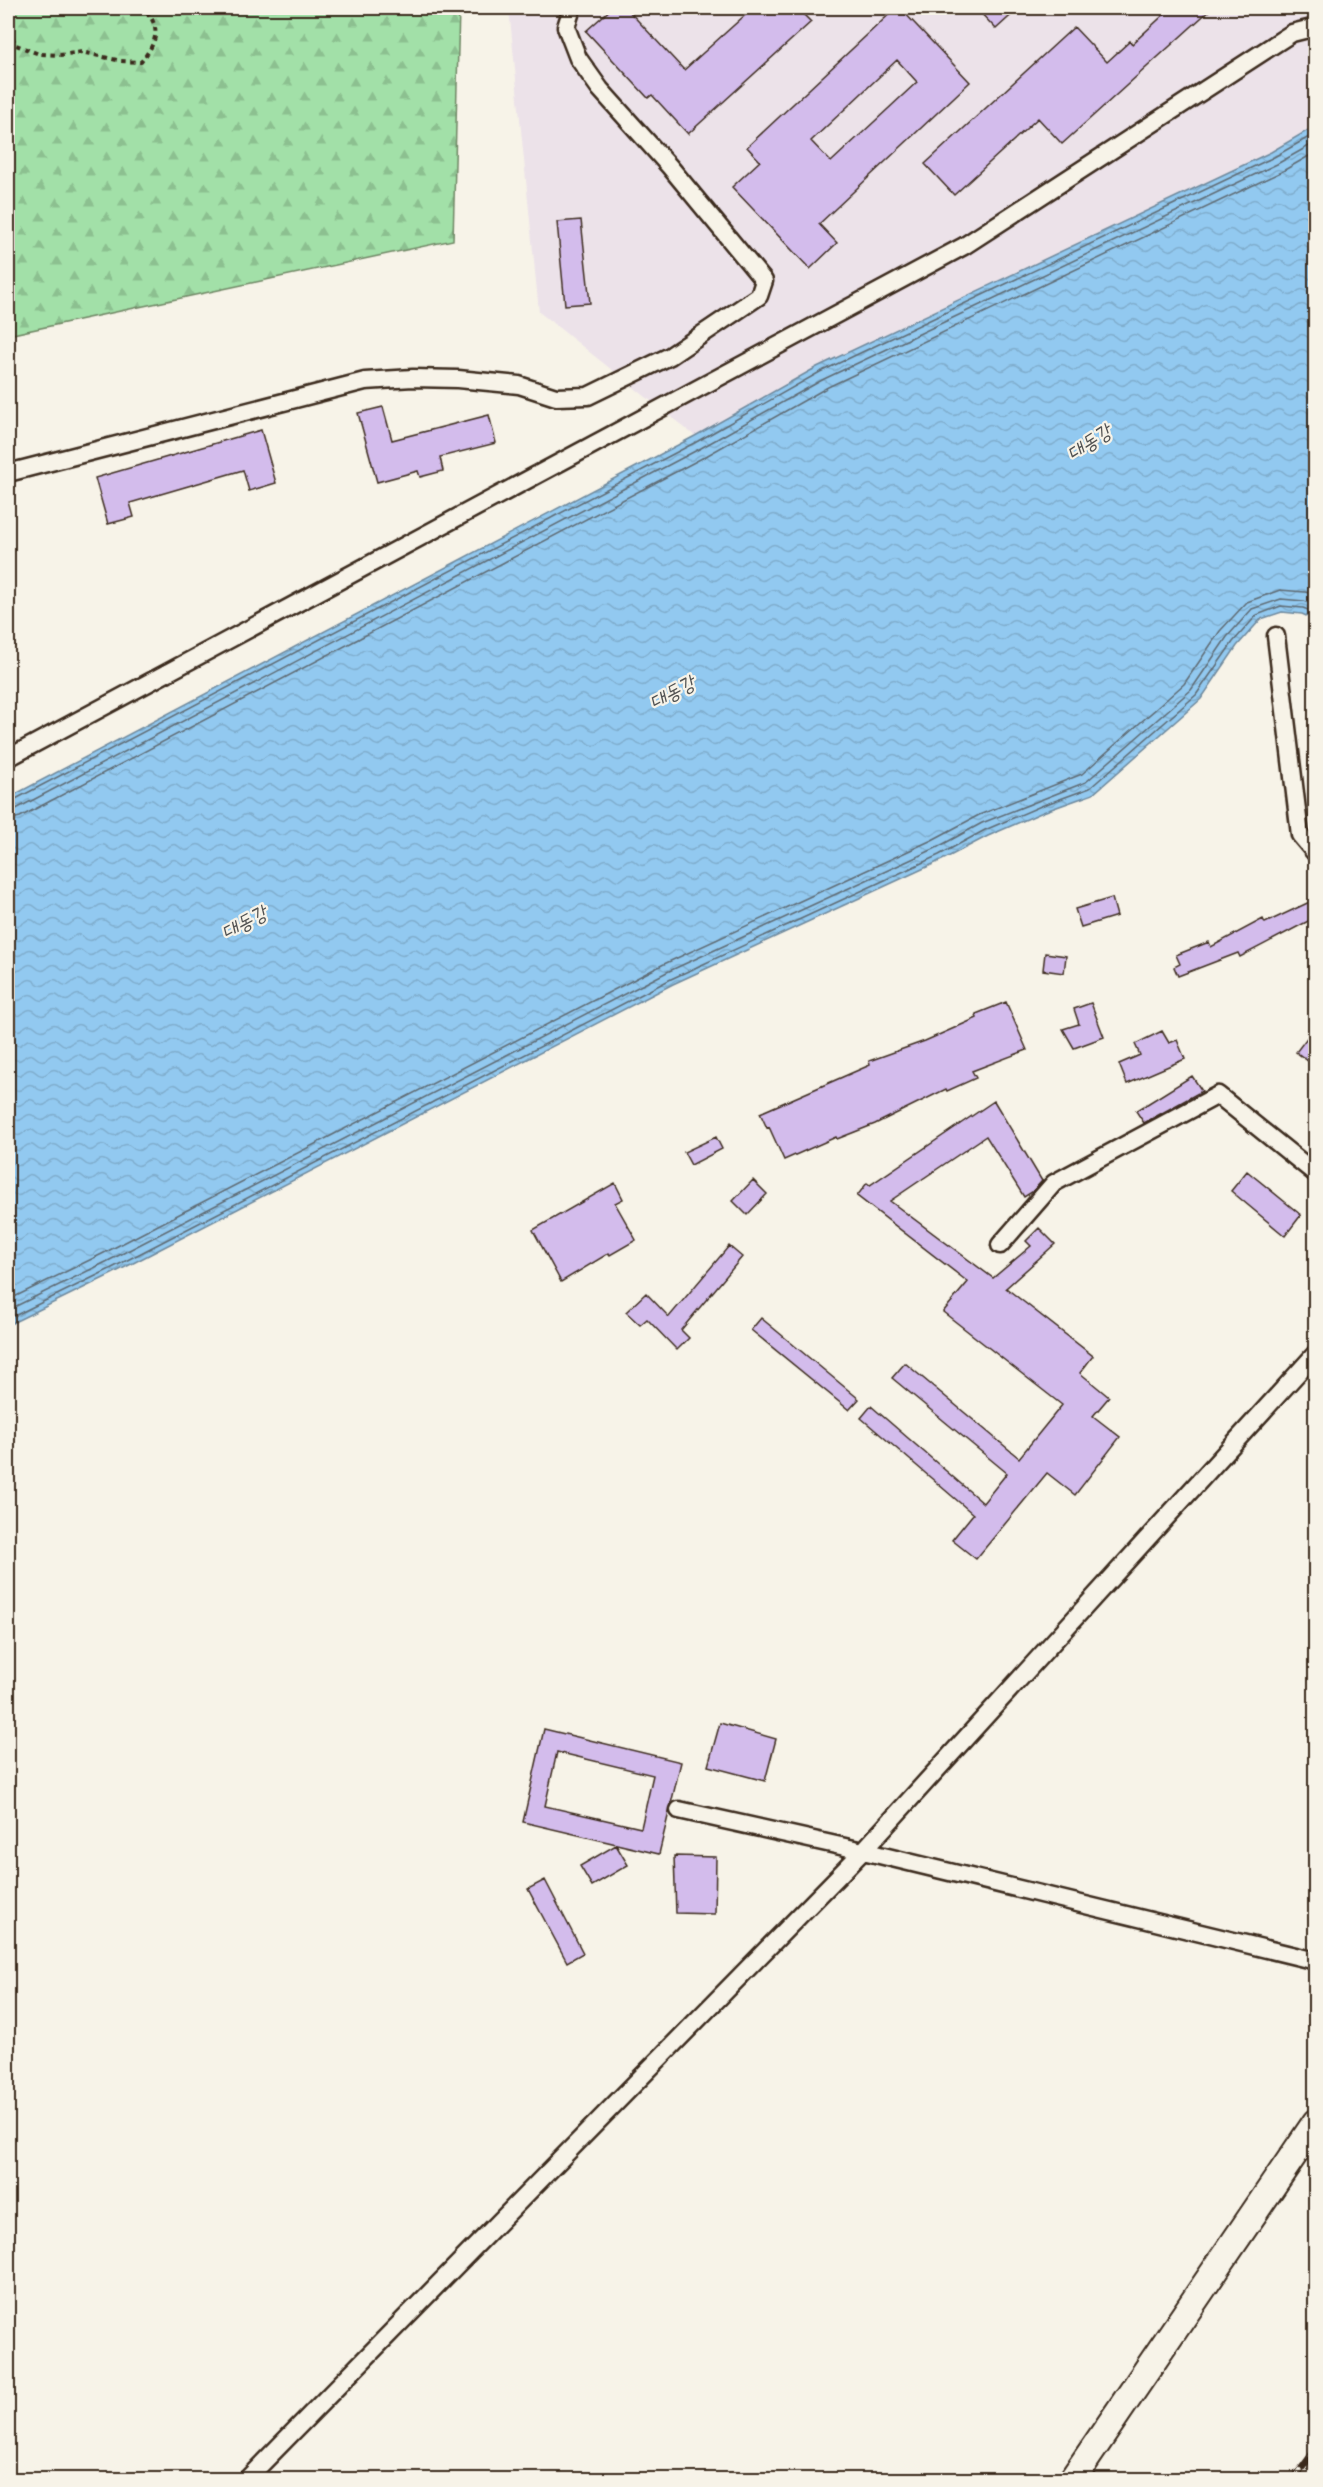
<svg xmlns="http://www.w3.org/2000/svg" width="1323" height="2487" viewBox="0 0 1323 2487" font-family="'Comic Neue','Poor Story',sans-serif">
  <defs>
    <pattern id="forest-firs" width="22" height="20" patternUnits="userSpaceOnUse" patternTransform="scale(1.5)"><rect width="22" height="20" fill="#a2e0a8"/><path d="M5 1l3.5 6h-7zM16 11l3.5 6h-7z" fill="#8cc090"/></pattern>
    <pattern id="water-waves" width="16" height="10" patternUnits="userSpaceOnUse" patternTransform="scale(1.5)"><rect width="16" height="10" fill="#92c9f0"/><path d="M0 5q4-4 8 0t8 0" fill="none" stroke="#7fadcd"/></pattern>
  </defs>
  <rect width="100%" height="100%" fill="#f7f3e8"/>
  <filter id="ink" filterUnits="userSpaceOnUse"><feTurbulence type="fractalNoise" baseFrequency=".0167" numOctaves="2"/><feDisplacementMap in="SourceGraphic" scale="12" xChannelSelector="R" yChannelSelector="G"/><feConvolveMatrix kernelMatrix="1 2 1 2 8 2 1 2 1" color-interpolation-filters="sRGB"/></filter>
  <g filter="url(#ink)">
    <path fill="#ece2e9" d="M509 8H1315V126L1271 152 817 367 695 436 539 312Z"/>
    <path fill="url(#forest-firs)" stroke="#6e8563" stroke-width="1.5" d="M8 8H459L453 240 8 335Z"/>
    <path fill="url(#water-waves)" stroke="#6f899c" stroke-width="1.5" d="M1315 126V620L1302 614 1282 612 1261 619 1237 646 1201 699 1093 794 1043 812 988 836 942 860 673 984 112 1274 8 1325V798L695 436 817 367 1271 152Z"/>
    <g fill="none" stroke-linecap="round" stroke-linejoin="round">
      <path stroke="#5e6a72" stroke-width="1.5" d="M8 803 698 441 820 372 1274 157 1316 133
        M8 811 16 809 701 448 824 379 1277 164 1316 142
        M8 820 20 817 706 456 828 387 1281 172 1316 152
        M8 1300 102 1254 664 964 932 840 979 815 1082 774 1184 684 1220 631 1247 602 1280 590 1305 592 1316 595
        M8 1310 106 1262 667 972 936 848 982 823 1086 782 1191 690 1227 637 1252 609 1281 599 1304 601 1316 605
        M8 1319 110 1269 671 979 939 855 985 830 1041 806 1090 788 1196 695 1233 642 1257 615 1281 606 1303 608 1316 613"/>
    </g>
    <path fill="#d3bcec" stroke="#3b2a1e" stroke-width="1.5" fill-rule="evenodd" d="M612 8H626L684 70 753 8H797L811 22 688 134 652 95 648 98 586 31Z
      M896 8H900L970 82 819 224 837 243 810 269 732 187 760 161 747 147ZM897 60 917 82 831 162 811 141Z
      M976 8H1019L996 29Z
      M1171 8H1212L1062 144 1038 118 954 195 925 164 1074 27 1107 62 1130 41 1132 44Z
      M581 220 590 303 565 305 557 222Z
      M383 407 392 440 489 415 496 443 440 457 443 471 420 477 418 471 377 482 358 413Z
      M261 430 276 483 249 491 243 470 130 503 134 517 108 524 95 478Z
      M1112 898 1117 916 1081 927 1075 909Z
      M1316 899V917L1240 957 1238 953 1178 976 1174 967 1180 964 1176 955 1209 942 1211 947 1263 919 1265 923Z
      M1045 953 1066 956 1064 973 1043 970Z
      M1006 1002 1027 1050 972 1071 976 1078 947 1091 946 1089 875 1124 837 1139 836 1137 784 1160 769 1127 767 1128 760 1113 870 1065 869 1061 925 1041 977 1018 976 1014Z
      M1091 1003 1104 1037 1074 1048 1063 1029 1079 1024 1074 1009Z
      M1316 1026V1067L1296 1052Z
      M1162 1031 1169 1043 1177 1040 1185 1059 1127 1084 1119 1064 1140 1055 1135 1044Z
      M1192 1076 1202 1091 1144 1123 1136 1111Z
      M994 1101 1042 1181 1032 1192 1024 1197 986 1136 890 1201 993 1278 1031 1246 1026 1241 1039 1228 1055 1244 1006 1288 1093 1356 1080 1373 1109 1397 1093 1416 1120 1437 1075 1495 1047 1473 976 1559 952 1540 973 1514 861 1418 871 1406 983 1503 1007 1473 892 1378 905 1363 1019 1458 1062 1405 943 1312 968 1282 857 1196 867 1183 870 1185Z
      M716 1137 722 1149 691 1165 684 1152Z
      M1247 1171 1301 1215 1285 1236 1231 1191Z
      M753 1180 767 1194 747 1215 733 1201Z
      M615 1183 623 1199 615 1203 636 1240 610 1255 609 1253 561 1282 533 1230Z
      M729 1246 742 1257 681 1330 689 1338 677 1350 647 1319 640 1325 626 1312 646 1293 669 1317Z
      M761 1318 859 1399 849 1410 751 1330Z
      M720 1723 776 1739 765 1781 708 1766Z
      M544 1729 681 1762 659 1854 523 1822ZM557 1752 653 1775 641 1828 545 1806Z
      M616 1845 628 1865 592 1886 580 1866Z
      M674 1856 716 1857 715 1914 676 1913Z
      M545 1880 583 1953 567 1962 528 1889Z"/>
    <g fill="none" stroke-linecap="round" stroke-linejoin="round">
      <g stroke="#3b2a1e" stroke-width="21">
        <path id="minor" d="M8 473 365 381 413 378 458 379 519 385 556 397 588 396 670 356 759 296 764 281 670 167 600 89 578 58 566 27 572 8
          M1276 636 1300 835 1316 854
          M8 758 964 246 1292 33 1316 27
          M1000 1245 1054 1183 1218 1095 1316 1174
          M679 1810 863 1851 1316 1961
          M246 2480 863 1851 1316 1353"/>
      </g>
      <g stroke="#3b2a1e" stroke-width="30">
        <path id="primary" d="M1072 2480 1316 2122"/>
      </g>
      <path stroke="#3b2a1e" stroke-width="4" stroke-dasharray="4.5 4.5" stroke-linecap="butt" d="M8 29 16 45 39 54 60 55 82 52 121 61 141 62C157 41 162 29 144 8"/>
      <use href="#minor" stroke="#f7f3e8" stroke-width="16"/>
      <use href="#primary" stroke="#f7f3e8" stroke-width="26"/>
      <g stroke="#3b2a1e" stroke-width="7">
        <path id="rail" d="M1293 2480 1316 2449
          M1310 2480 1316 2472"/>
      </g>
      <use href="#rail" stroke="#f7f3e8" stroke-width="4.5" stroke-dasharray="14" stroke-linecap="butt"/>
    </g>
  </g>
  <g text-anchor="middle" stroke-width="4.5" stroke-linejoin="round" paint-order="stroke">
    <g font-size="20" font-style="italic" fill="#515252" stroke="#f7f3e8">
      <text transform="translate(1089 442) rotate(-33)" y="7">대동강</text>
      <text transform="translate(672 692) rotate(-28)" y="7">대동강</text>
      <text transform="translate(244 922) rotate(-28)" y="7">대동강</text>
    </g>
  </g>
  <rect width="1323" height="2487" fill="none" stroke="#f7f3e8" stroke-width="30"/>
  <rect x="15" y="15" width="1293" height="2457" fill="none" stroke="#3b2a1e" stroke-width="2" filter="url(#ink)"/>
</svg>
